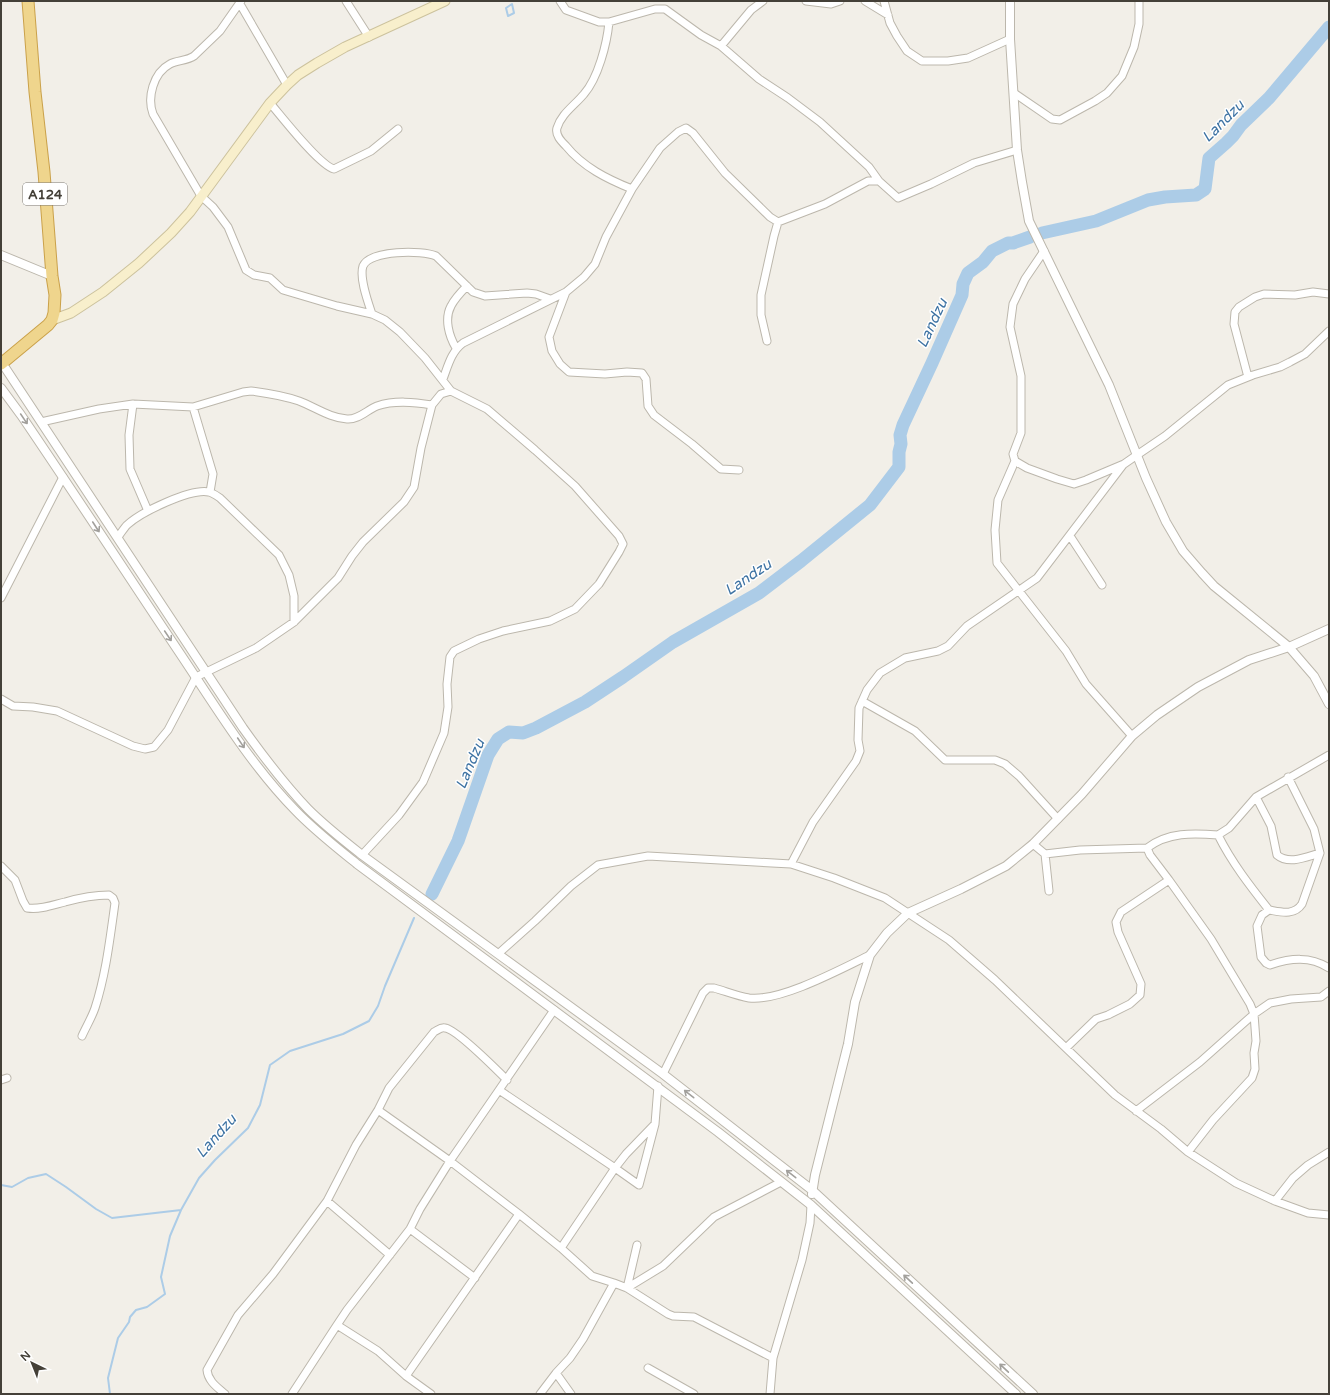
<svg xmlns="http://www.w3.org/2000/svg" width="1330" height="1395" viewBox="0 0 1330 1395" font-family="'Varela Round',sans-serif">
  <rect width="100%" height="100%" fill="#f2efe8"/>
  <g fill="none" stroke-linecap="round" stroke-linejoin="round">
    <path stroke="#accce7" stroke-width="2" d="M512 4 514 13 508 16 506 8Z
      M1 1185 12 1187 28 1178 46 1174 66 1187 96 1209 112 1218 181 1210
      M110 1394 108 1378 118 1338 129 1322 130 1317 136 1310 147 1307 165 1294 161 1277 170 1236 181 1210 199 1178 215 1160 248 1128 260 1105 270 1065 290 1051 343 1034 369 1021 378 1006 385 986 414 918"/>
    <path stroke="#accce7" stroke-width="13" d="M1042 233 1096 221 1148 200 1165 197 1196 195 1205 189 1209 158 1226 143 1233 136 1241 125 1269 98 1329 27
      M432 894 458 841 488 755 498 739 509 732 523 733 536 728 585 702 623 677 673 642 759 593 801 561 870 505 899 467V452L901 444 900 435 903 425 932 363 962 295 963 284 968 273 983 262 992 251 1008 243H1013L1030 237"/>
    <g stroke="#bcb7ac" stroke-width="9">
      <path id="minor" d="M241 1 220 31 194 56C187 61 177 60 170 64 153 73 147 98 153 114L201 196 213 207 228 227 246 270 254 275 270 278 283 290 337 306 372 314 385 320 400 332 425 358 451 391 487 409 535 450 575 486 619 536 623 544 619 552 599 584 575 609 550 621 503 631 479 639 454 651 450 657 447 684 448 707 444 733 423 782 399 815 362 855
        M346 1 369 37
        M560 1 566 10 599 22H609L655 9H665L701 35 721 46 759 79 788 98 820 122 869 167 879 181
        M806 1 831 4 840 1
        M865 1 888 15
        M884 1 890 23 897 36 907 51 922 61H948L968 58 1010 39
        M240 4 287 85
        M609 22C607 44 598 78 584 94 575 105 561 114 557 128 555 135 561 141 566 146 583 167 607 179 632 189
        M721 46 751 10 763 1
        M1014 93 1052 119 1060 120 1095 101 1107 93 1122 76 1134 47 1139 24V1
        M270 103C282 117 319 165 334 169L371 151 398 129
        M1044 251 1025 279 1013 304 1010 327 1021 376V433L1013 454 1015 461 1027 468 1057 479 1074 484 1086 480 1124 464 1137 455 1165 436 1228 385 1253 375 1280 367 1290 362 1305 354 1329 331
        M566 292 549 337 552 351 560 364 569 372 605 374 627 372 642 373 646 379 648 406 654 415 692 444 721 469 739 470
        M372 314C368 302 359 278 363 266 370 250 422 250 436 256L473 292 485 296 527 293 536 294 550 299
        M767 341 761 315V295L774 236 778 222
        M456 348C449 336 444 319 451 306 455 298 461 292 467 286
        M1248 377 1234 324 1235 312 1239 307 1255 297 1264 294 1295 295 1313 292 1329 294
        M443 379C448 366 451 352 463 343L566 292 584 277 595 264 606 237 632 189 660 148 678 132 686 128 693 133 725 173 770 217 778 222 825 204 868 181H879L898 198 931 184 974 163 1017 150
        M193 407 213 474 210 492
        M41 422 99 409 133 404
        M1015 461 998 500 995 530 997 563 1066 651 1086 684 1132 736
        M148 511 130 469 129 435 133 404 193 407 243 392 251 391C267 393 284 396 299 401 315 407 330 418 347 419 358 420 367 410 377 406 395 400 414 402 432 405
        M1070 536 1102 585
        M118 537C121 533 124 528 127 525 141 512 191 488 209 492 213 493 217 496 220 498L279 555 289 575 294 596V622
        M1 598 63 477
        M1 699 13 706 33 707 57 711 133 746 145 749 154 747 168 730 196 677 256 648 294 622 338 578 352 556 363 542 404 502 414 487 421 448 432 405 441 394 451 391
        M862 701 915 731 945 760H995L1005 764 1019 776 1058 819
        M1256 797 1271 826 1277 855C1289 865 1306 857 1320 853
        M1218 835C1232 863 1250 886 1269 910 1281 912 1294 916 1302 904L1320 853 1314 829 1288 777
        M1033 844 1045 854 1049 891
        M1147 848 1150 855 1169 880 1211 939 1250 1004 1254 1014 1256 1041 1254 1053 1255 1069 1252 1078 1213 1120 1188 1152
        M1045 854 1080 850 1147 848C1168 832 1193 833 1218 835L1229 828 1256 797 1329 755
        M791 864 813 822 856 761 860 751 858 740 859 708 867 690 880 673 905 658 938 651 948 646 967 626 1037 578 1123 465
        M1 866 15 880 23 901 27 908C40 910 53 905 65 902 79 898 95 895 109 895L113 898 115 903C110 938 106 974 95 1008 92 1017 86 1027 82 1036
        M1269 910 1262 915 1257 926 1261 957 1266 963 1270 965C1291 958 1310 956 1329 968
        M498 954 535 921 571 886 598 865 648 856 791 864 834 878 885 898 949 940 995 980 1115 1095 1161 1129 1188 1152 1236 1183 1275 1201 1308 1213 1329 1215
        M554 1010 499 1090 615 1168 561 1248 592 1276 614 1283
        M1066 1048 1096 1019 1108 1015 1130 1004 1140 995 1141 984 1118 932 1116 922 1121 912 1169 880
        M663 1074 703 993 708 988H714C725 991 737 996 749 998 780 1002 841 969 870 955
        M1 1080 7 1078
        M499 1090 450 1161 519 1214 561 1248
        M378 1110 450 1161 420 1209 410 1229 347 1310 337 1325 378 1351 406 1376 519 1214
        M1136 1111 1200 1062 1254 1014 1270 1003 1291 999 1321 997 1329 991
        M655 1124 639 1185 615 1168 626 1154 655 1124 658 1086
        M327 1201 390 1255
        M1275 1201 1293 1178 1308 1165 1329 1152
        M410 1229 475 1278
        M627 1288 663 1266 714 1217 781 1182
        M627 1288 637 1245
        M648 1368 694 1394
        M406 1376 431 1394
        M225 1394C217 1387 208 1381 207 1370L238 1315 273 1274 327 1201 356 1145 378 1110 389 1088 434 1032C438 1030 441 1027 445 1028 456 1029 497 1070 507 1080
        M292 1394 337 1325
        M540 1394 556 1373
        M571 1394 556 1373 570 1358 583 1339 614 1283 627 1288 668 1314 673 1316 694 1317 773 1358
        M770 1394 773 1358 802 1260 810 1223 811 1205"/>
    </g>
    <g stroke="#bcb7ac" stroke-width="10">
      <path id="tertiary" d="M1010 1V39L1017 150 1022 182 1029 221 1109 385 1146 478 1166 522 1183 551 1202 573 1214 586 1289 647 1314 676 1329 704
        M1 255 52 276
        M2 363 243 728C263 756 284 784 308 809 325 826 343 840 362 855L663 1074 812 1190 1033 1394
        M1 388 21 415C74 493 125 571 177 649 214 704 249 763 295 810 314 830 336 847 357 864L718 1132 811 1205 1016 1394
        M812 1194 815 1175 848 1044 855 1002 870 955 887 933 908 913 961 889 1006 866 1033 844 1082 794 1132 736 1157 715 1198 687 1249 660 1289 647 1329 629"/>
    </g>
    <g stroke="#ccc29d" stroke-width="11">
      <path id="secondary" d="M52 320 71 313 103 292 139 263 171 233 190 212 270 103 287 85 298 75 317 63 345 47 445 1"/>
    </g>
    <g stroke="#caa14a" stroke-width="13">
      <path id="trunk" d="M1 364 48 325 52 320 54 313 55 295 52 276 44 172 35 92 28 1"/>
    </g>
    <use href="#minor" stroke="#fff" stroke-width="7"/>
    <use href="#tertiary" stroke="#fff" stroke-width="8"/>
    <use href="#secondary" stroke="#f8efcc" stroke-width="9"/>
    <use href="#trunk" stroke="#efd58d" stroke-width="11"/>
  </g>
  <defs><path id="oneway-shaft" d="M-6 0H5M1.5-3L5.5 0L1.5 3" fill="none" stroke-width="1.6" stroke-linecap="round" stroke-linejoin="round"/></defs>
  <g stroke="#a2a09c">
    <use href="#oneway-shaft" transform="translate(24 419) rotate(56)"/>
    <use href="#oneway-shaft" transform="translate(96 527) rotate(57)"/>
    <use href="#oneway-shaft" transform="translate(168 636) rotate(56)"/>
    <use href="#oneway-shaft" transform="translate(241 743) rotate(56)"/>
    <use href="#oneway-shaft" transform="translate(689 1094) rotate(-142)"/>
    <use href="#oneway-shaft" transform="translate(791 1174) rotate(-142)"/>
    <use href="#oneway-shaft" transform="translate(908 1279) rotate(-137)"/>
    <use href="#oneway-shaft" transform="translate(1004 1368) rotate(-137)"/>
  </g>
  <g text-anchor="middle" stroke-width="3" stroke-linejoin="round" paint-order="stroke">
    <rect fill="#fff" stroke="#7c7974" stroke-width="1" x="23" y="183" width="44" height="22" rx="3"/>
    <g font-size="13" font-weight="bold" fill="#444038">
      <text x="45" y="199">A124</text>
    </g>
    <g font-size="15" font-style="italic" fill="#3e73a3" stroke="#fff">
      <text transform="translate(1223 121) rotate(-45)" y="5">Landzu</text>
      <text transform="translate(932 323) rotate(-65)" y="5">Landzu</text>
      <text transform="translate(748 577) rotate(-34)" y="5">Landzu</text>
      <text transform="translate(470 764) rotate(-67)" y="5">Landzu</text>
      <text transform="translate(216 1136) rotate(-48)" y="5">Landzu</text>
    </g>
  </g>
  <rect width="1330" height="1395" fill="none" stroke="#444038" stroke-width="4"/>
  <g transform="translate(32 1363) rotate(317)" stroke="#ffffff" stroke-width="3" paint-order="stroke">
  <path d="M0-3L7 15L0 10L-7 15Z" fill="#444038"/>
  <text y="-6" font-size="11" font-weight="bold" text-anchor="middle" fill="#444038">N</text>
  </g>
</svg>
